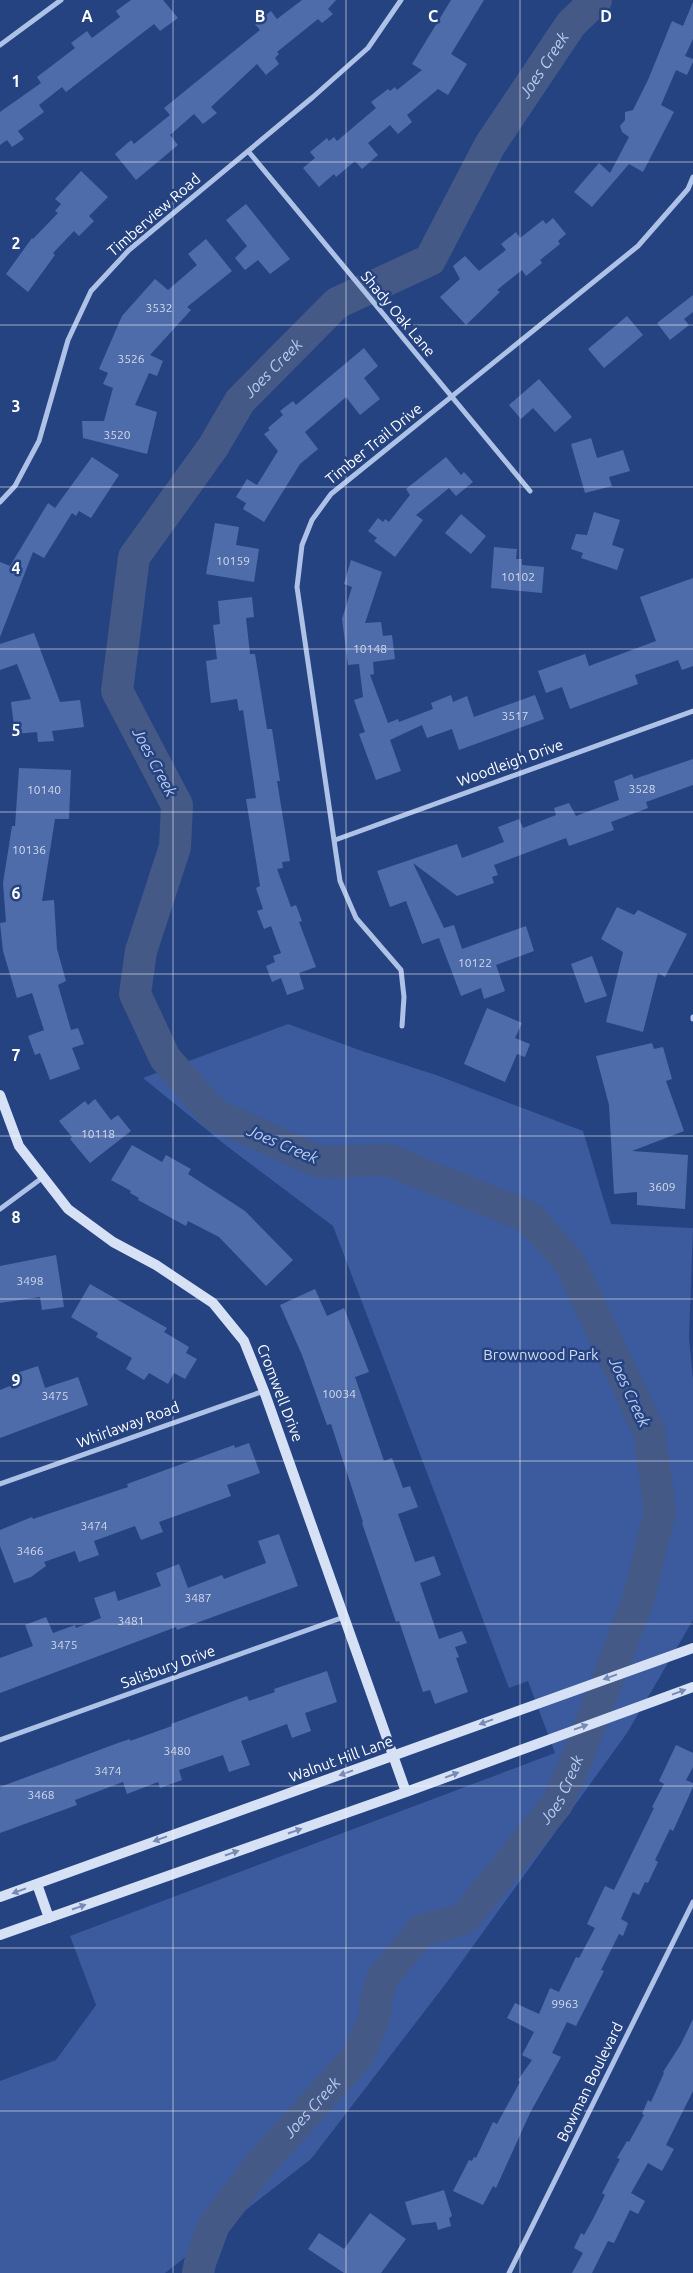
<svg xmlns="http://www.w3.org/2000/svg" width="693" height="2273" viewBox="0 0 693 2273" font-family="Ubuntu,sans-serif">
  <rect width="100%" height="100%" fill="#264381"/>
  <path fill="#3b5b9e" d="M288 1024 362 1051 436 1075 583 1131 611 1224 693 1228 689 1338 693 1380V1620L627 1733 447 1982 311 2159 165 2273H0V2081L56 2060 96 2005 70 1936 555 1753 528 1681 509 1688 333 1226 228 1147 143 1078Z"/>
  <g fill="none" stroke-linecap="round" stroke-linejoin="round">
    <path stroke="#445986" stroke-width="32" id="s1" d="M198 2273 200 2263 214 2225 263 2161 358 2056 374 2019 377 1994 383 1977 422 1930 464 1919 557 1804 577 1759 638 1600 660 1511 649 1431 570 1263 529 1217 388 1160 319 1162 214 1114 165 1058 135 994 141 951 175 847 177 805 117 691 134 557 213 447 240 401 337 303 430 260 490 145 571 24 596 0"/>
  </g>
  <path fill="#4f6caa" d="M131 0H163L178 18 160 31 154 24 66 92 62 87 39 105 44 112 18 131 24 139 12 147 7 140 0 145V112L41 83 37 77 75 48 71 43 87 31 92 38 120 17 116 11Z
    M302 0H336L328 9 333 14 322 23 318 19 277 52 279 54 275 58 279 64 266 75 257 64 211 107 217 113 203 124 194 114 170 135 178 145 136 180 115 154 131 140 134 144 170 115 164 108 260 30 255 24 271 11 277 19Z
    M451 0H484L451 54 467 64 448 95 438 89 407 115 412 122 398 134 390 125 368 143 378 155 362 169 355 161 336 177 334 174 319 187 303 168 315 158 310 152 327 138 329 141 334 137 337 141 376 108 371 102 388 89 390 91 395 87 397 90 422 70 412 64Z
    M693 2V39L685 56 693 59V62L687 75 676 70 661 105 674 112 643 172 629 164 592 207 574 192 599 163 610 173 629 137 622 132 620 126 625 120V112L633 110 648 80 672 21 683 26Z
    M81 171 108 197 89 216 94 221 79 236 74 231 53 253 55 255 28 292 6 274 32 238 33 239 58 213 55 211 61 204 55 199Z
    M246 204 290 259 270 274 258 260 245 270 235 258 247 246 226 220Z
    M553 218 566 234 558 241 560 244 540 260 542 263 526 276 522 270 497 290 500 292 466 325 440 297 460 279 453 266 465 256 479 271 506 250 501 244 516 232 520 238 543 220 546 224Z
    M206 239 232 271 187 307 191 310 150 355 163 361 157 376 149 373 135 405 157 412 147 454 83 438 82 421H104L113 388 103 384 108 373 99 369 122 316 155 279 168 290 197 265 188 254Z
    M693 295V312L684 319 689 325 670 340 657 323Z
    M627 316 643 335 604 368 588 349Z
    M364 348 378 366 364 378 380 399 360 415 346 397 305 432 318 449 300 464 264 522 243 509 246 503 236 497 247 479 257 485 278 451 264 434 270 430 268 428 283 415 280 411 293 401 296 405Z
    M539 379 572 417 555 432 533 408 521 419 509 405Z
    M591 438 597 458 623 450 630 471 609 477 612 486 585 493 571 444Z
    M92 457 119 475 91 518 79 511 76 516 72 513 44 558 33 552 0 637V562L10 566 48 503 55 508Z
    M446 457 461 475 464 472 473 482 456 496 449 488 416 515 423 520 395 557 374 541 377 538 368 531 378 518 383 522 385 519 389 522 410 495 406 489Z
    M594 512 620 520 612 545 624 549 617 570 581 558 583 553 571 549 576 534 587 535Z
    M461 514 486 536 471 554 445 533Z
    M215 523 239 527 236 545 259 549 254 582 206 574Z
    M494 547 517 549 516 559H522V565L544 567 542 593 491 588Z
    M351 560 382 572 365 623 381 622 383 636 392 635 395 659 373 662 374 674 370 675 388 723 398 719 399 722 433 709 431 703 451 695 453 702 467 696 474 717 535 695 544 719 459 750 452 729 427 738 422 725 390 740 401 771 376 780 359 734 365 732 354 700 363 697 359 664 348 665 342 619 352 587 344 584Z
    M693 578V666L682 670 678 660 635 675 638 684 570 709 562 687 546 693 538 671 585 654 589 666 656 641 640 597Z
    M252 597 254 617 246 618 250 654H255L267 729H272L280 781H277L290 861 282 862 283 868 277 869 291 907 296 905 302 921 299 922 316 967 299 973 304 989 287 995 281 978 272 982 266 966 275 962 273 956 281 953 271 926 264 929 257 911 263 909 256 888 260 886 246 799 256 798 243 710 239 711 237 699 211 703 206 661 217 659 213 625 220 624 218 601Z
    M34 633 60 702 80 700 84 727 52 731 54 741 38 742 37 732 15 734 11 702 31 699 17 664 0 670V644Z
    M693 759V785L646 802 648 808 611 822 614 830 569 846 566 838 494 865 498 875 492 877 494 883 457 896 413 863 444 928 454 925 462 949 526 926 534 951 496 965 505 991 484 999 481 988 461 996 439 938 422 944 406 901 390 907 377 871 457 844 462 858 504 842 498 827 519 819 523 828 556 815 554 808 569 803 576 816 619 800 614 781 632 774 634 779Z
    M19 768 71 770 69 819H55L42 901 54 900 57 949 66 981 58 985 71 1030 78 1028 84 1044 72 1048 80 1069 50 1080 40 1053 35 1055 28 1036 44 1030 32 993 17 998 3 951 0 923 6 922 3 883 12 826H15Z
    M617 907 634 915 638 910 687 934 665 977 658 973 643 1032 606 1022 623 952 601 939Z
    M592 956 607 996 585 1003 571 964Z
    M487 1008 522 1023 515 1038 530 1044 525 1057 517 1054 505 1082 464 1064Z
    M652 1043 654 1049 663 1047 672 1079 666 1081 684 1131 632 1151 688 1155 685 1209 637 1205V1192L614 1194 609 1105 596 1056Z
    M95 1099 111 1120 118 1115 131 1131 90 1163 70 1139 72 1137 59 1121 85 1101 88 1105Z
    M132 1145 162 1162 166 1155 191 1169 188 1174 245 1211 293 1260 266 1286 219 1237 188 1221 186 1226 138 1200 139 1198 130 1193 131 1191 111 1180Z
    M56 1255 64 1307 42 1310 40 1297 0 1303V1266Z
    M90 1284 167 1328 164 1332 189 1347 186 1353 197 1359 185 1379 174 1373 168 1384 149 1373 144 1380 126 1369 132 1358 96 1337 98 1333 71 1317Z
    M315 1289 327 1316 344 1308 369 1372 355 1377 384 1461 392 1458 403 1488 410 1486 418 1507 398 1514 415 1562 434 1556 441 1575 420 1583 439 1639 462 1631 467 1643 455 1647 459 1657 456 1658 468 1692 435 1704 430 1690 423 1692 399 1621 396 1622 362 1523 363 1522 331 1424 327 1425 302 1355 280 1305Z
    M38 1366 45 1388 78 1377 88 1405 0 1438V1390L20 1382 17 1373Z
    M249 1443 260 1473 227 1485 231 1496 159 1522 163 1532 141 1540 135 1526 94 1541 99 1555 79 1562 75 1551 44 1562 46 1566 31 1577 14 1583 0 1546V1530L32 1517 33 1519 128 1487 127 1484 234 1445 235 1448Z
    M279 1534 298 1586 177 1630 176 1627 0 1693V1658L33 1646 25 1625 46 1617 53 1633 75 1625 76 1628 101 1618 94 1598 115 1591 118 1601 161 1586 156 1573 179 1564 188 1588 222 1575 224 1579 266 1563 258 1541Z
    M327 1671 337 1702 305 1713 311 1731 292 1738 287 1724 241 1741 250 1765 229 1772 223 1755 179 1770 182 1780 160 1788 158 1782 127 1794 123 1782 75 1800 77 1805 0 1833V1787L118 1743 130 1739V1741L172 1726 171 1724 247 1696 249 1701 275 1692 274 1689Z
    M676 1745 693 1753V1767L686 1780 693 1783V1787L673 1831 670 1829 655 1860 658 1862 648 1883 645 1882 639 1895 633 1892 621 1919 628 1923 623 1936 619 1934 601 1970 604 1971 576 2026 567 2022 552 2053 561 2057 530 2113 496 2188 493 2186 483 2205 453 2191 469 2160 472 2161 474 2157 476 2158 493 2122 497 2124 520 2082 518 2080 532 2060 522 2055 534 2032 507 2018 515 2003 539 2014 550 1988 559 1992 576 1957 579 1958 595 1928 587 1924 605 1886 614 1890 654 1808 652 1807 664 1784 659 1781Z
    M693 2019V2091L666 2145 674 2149 662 2171 648 2163 631 2193 645 2201 638 2214 630 2210 614 2243 608 2241 592 2273H572L583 2253 574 2248 581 2233 584 2235 593 2219 605 2195 602 2193 620 2159 617 2158 627 2141 629 2142 644 2115 642 2114 648 2100 651 2102 664 2073 663 2072 681 2044Z
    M444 2190 452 2216 449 2218 451 2226 438 2230 436 2222 412 2225 405 2202Z
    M370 2213 406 2239 381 2273H344L308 2249 319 2233 344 2249Z"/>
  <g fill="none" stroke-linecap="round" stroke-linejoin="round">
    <path stroke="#aec1e6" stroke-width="5" d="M0 45 61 0
      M248 151 530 491
      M0 502 15 486 39 441 68 340 91 291 129 250 313 97 368 48 401 0
      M335 840 693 711
      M693 1017V1019
      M402 1026 404 997 401 970 356 918 340 881 297 587 302 545 312 520 331 494 638 246 688 189 693 177
      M0 1209 42 1178
      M0 1484 264 1391
      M0 1740 344 1617
      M509 2273 693 1902"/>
    <path stroke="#d7e1f6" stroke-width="10" d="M0 1095 19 1146 68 1209 113 1242 156 1265 213 1303 244 1341 264 1391 406 1792
      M37 1884 49 1918
      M0 1897 693 1648
      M0 1935 406 1792 693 1687"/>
  </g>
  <defs><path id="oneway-solid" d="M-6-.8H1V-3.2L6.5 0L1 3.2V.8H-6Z" transform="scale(1.25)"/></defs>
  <g fill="#768ab6">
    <use href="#oneway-solid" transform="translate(610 1677) rotate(160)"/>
    <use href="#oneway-solid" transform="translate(679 1692) rotate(-20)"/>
    <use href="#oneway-solid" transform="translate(486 1722) rotate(160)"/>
    <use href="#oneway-solid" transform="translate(581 1727) rotate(-20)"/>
    <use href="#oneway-solid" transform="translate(346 1773) rotate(160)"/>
    <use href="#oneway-solid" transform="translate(452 1775) rotate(-21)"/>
    <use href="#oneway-solid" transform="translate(295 1831) rotate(-19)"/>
    <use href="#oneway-solid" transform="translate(160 1839) rotate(160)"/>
    <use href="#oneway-solid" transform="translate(232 1853) rotate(-19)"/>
    <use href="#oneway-solid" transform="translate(19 1891) rotate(160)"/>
    <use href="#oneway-solid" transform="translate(79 1907) rotate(-19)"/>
  </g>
  <path fill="none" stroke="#fff" stroke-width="1" stroke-opacity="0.55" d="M173 0V2273M346 0V2273M520 0V2273M0 162H693M0 325H693M0 487H693M0 649H693M0 812H693M0 974H693M0 1136H693M0 1299H693M0 1461H693M0 1624H693M0 1786H693M0 1948H693M0 2111H693"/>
  <g text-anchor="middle" stroke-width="5" stroke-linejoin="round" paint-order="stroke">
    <g font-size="12" fill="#d3daea">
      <text x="159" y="312">3532</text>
      <text x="131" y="363">3526</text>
      <text x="117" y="439">3520</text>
      <text x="233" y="565">10159</text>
      <text x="518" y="581">10102</text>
      <text x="370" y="653">10148</text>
      <text x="515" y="720">3517</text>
      <text x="642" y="793">3528</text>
      <text x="44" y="794">10140</text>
      <text x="29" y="854">10136</text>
      <text x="475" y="967">10122</text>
      <text x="98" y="1138">10118</text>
      <text x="662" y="1191">3609</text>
      <text x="30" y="1285">3498</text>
      <text x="339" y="1398">10034</text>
      <text x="55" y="1400">3475</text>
      <text x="94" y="1530">3474</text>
      <text x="30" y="1555">3466</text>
      <text x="198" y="1602">3487</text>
      <text x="131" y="1625">3481</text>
      <text x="64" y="1649">3475</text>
      <text x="177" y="1755">3480</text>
      <text x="108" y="1775">3474</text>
      <text x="41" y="1799">3468</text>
      <text x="565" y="2008">9963</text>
    </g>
    <g font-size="15" fill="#fff" stroke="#264381">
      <text transform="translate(154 215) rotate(-41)" y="5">Timberview Road</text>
      <text transform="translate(398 314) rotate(50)" y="5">Shady Oak Lane</text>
      <text transform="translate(374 444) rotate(-39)" y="5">Timber Trail Drive</text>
      <text transform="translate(510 763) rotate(-20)" y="5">Woodleigh Drive</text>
      <text transform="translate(280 1393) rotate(69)" y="5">Cromwell Drive</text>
      <text transform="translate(128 1425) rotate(-20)" y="5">Whirlaway Road</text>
      <text transform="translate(168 1667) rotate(-20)" y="5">Salisbury Drive</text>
      <text transform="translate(341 1759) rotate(-20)" y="5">Walnut Hill Lane</text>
      <text transform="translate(590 2082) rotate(-64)" y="5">Bowman Boulevard</text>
    </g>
    <g font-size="15" fill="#d1ddf5" stroke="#264381">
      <text x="541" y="1360">Brownwood Park</text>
    </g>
    <g font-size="16" font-style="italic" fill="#b9cbee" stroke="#264381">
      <text dy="6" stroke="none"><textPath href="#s1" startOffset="2844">Joes Creek</textPath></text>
      <text dy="6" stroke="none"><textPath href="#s1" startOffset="2424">Joes Creek</textPath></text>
      <text transform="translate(155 762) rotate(62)" y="6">Joes Creek</text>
      <text transform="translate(283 1144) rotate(23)" y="6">Joes Creek</text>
      <text transform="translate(630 1392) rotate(65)" y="6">Joes Creek</text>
      <text dy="6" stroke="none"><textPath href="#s1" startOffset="624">Joes Creek</textPath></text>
      <text dy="6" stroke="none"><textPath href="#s1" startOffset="204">Joes Creek</textPath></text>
    </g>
  </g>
  <g font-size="16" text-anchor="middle" font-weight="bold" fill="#fff" stroke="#264381" stroke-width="5" stroke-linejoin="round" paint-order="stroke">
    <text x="87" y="22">A</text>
    <text x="260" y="22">B</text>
    <text x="433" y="22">C</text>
    <text x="606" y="22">D</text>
    <text x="16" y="87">1</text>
    <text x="16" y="249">2</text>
    <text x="16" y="412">3</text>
    <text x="16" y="574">4</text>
    <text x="16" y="736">5</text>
    <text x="16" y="899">6</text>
    <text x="16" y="1061">7</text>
    <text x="16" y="1223">8</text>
    <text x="16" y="1386">9</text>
  </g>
</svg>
